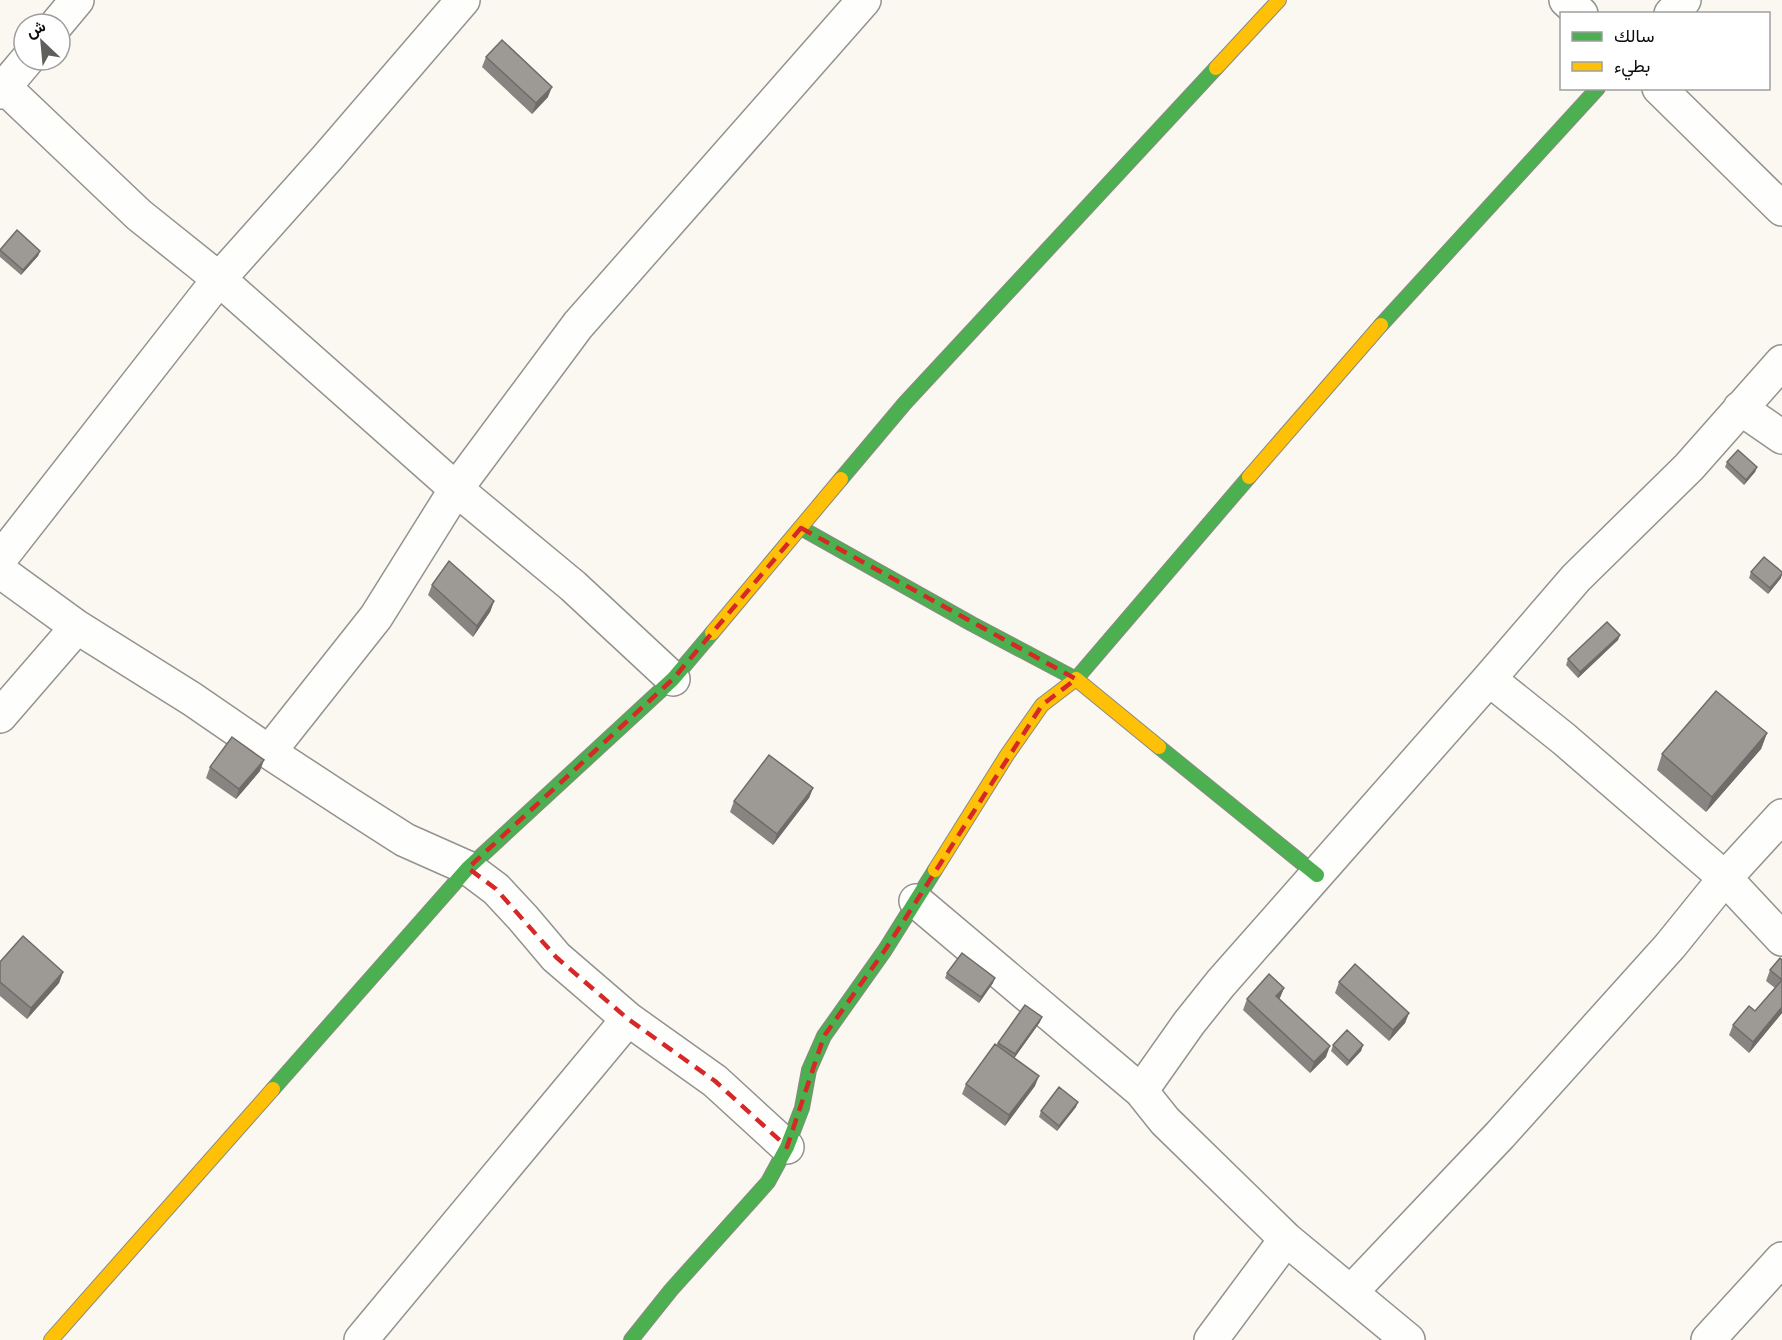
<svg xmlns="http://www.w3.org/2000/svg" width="1782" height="1340" viewBox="0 0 1782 1340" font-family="Bitter,Vazirmatn,serif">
  <rect width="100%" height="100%" fill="#faf8f0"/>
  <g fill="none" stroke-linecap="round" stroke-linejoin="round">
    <g stroke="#93928f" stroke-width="36">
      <path id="street" d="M1566 0 1581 14
        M1671 14 1684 0
        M57 24 77 0
        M0 83 139 215 219 279 327 158 463 0
        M1659 88 1782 209
        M0 92 27 60
        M1740 408 1782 437
        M0 559 219 279 456 489 573 586 673 679
        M0 571 77 627 192 699 269 752 347 803 405 840 468 868 496 889 523 918 556 957 628 1019 715 1081 787 1147
        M1489 679 1564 739 1725 878 1782 939
        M0 716 77 627
        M269 752 376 617 456 489 578 325 864 0
        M916 901 1141 1091 1165 1121 1286 1239 1408 1340
        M1141 1091 1189 1023 1221 983 1489 679 1576 578 1689 467 1782 362
        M1351 1292 1500 1135 1670 946 1725 878 1782 816
        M361 1340 628 1019
        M1211 1340 1286 1239
        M1708 1340 1782 1259"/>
    </g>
    <g stroke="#8a8985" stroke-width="16">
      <path id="fast" d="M1381 325 1598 88
        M841 479 905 403 1216 68
        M801 528 972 624 1076 679 1249 477
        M1159 747 1317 875
        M273 1089 468 868 673 679 712 633
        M631 1340 671 1290 768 1182 787 1147 802 1108 809 1070 824 1036 885 950 935 870"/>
    </g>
    <g stroke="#8a8985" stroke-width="16">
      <path id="slow" d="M1216 68 1279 0
        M1249 477 1381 325
        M712 633 841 479
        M935 870 1007 755 1042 705 1076 679 1159 747
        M51 1340 273 1089"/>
    </g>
    <use href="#street" stroke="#fefefd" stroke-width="33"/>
    <use href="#fast" stroke="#4caf50" stroke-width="14"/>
    <use href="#slow" stroke="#ffc107" stroke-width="14"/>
  </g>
  <path fill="#878481" d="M486 57 548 97 532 114 482 67Z
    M0 250 40 251 38 256 21 275 0 257Z
    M1727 462 1757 467 1755 472 1744 485 1725 467Z
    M1751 572 1781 578 1768 594 1749 578Z
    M432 585 494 601 490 612 473 637 428 595Z
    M1620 635 1618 640 1578 678 1566 665 1568 659Z
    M1767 733 1761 749 1706 812 1657 770 1662 754Z
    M210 767 260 771 236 799 206 778Z
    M813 788 809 798 773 845 730 812 734 801Z
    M1782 960V1013L1749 1053 1729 1035 1733 1025 1755 1011 1775 988 1766 981 1770 970Z
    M0 962 63 972 59 983 27 1019 0 996Z
    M947 973 993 983 979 1003 945 978Z
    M1339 982 1409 1013 1405 1023 1389 1041 1335 993Z
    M1284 988 1279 999 1326 1057 1310 1073 1243 1010 1247 999Z
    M1040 1022 1014 1058 1035 1086 1005 1126 962 1094 966 1084 998 1043Z
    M1333 1045H1363L1361 1051 1347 1066 1331 1051Z
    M1076 1107 1057 1131 1039 1117 1041 1111Z"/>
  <path fill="#6e6c69" d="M552 87 548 97 532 114 536 103Z
    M40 251 38 256 21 275 23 270Z
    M1757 467 1755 472 1744 485 1746 480Z
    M1782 574 1781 578 1768 594 1770 588Z
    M494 601 490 612 473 637 477 626Z
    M1620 635 1618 640 1578 678 1580 672Z
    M1767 733 1761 749 1706 812 1712 797Z
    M264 760 260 771 236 799 239 789Z
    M813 788 809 798 773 845 777 834Z
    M63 972 59 983 27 1019 31 1008Z
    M995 978 993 983 979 1003 981 997Z
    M1284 988 1280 998 1272 1007 1276 996Z
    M1782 1007V1013L1749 1053 1753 1042Z
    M1409 1013 1405 1023 1389 1041 1393 1030Z
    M1042 1017 1040 1022 1013 1060 1015 1054Z
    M1363 1045 1361 1051 1347 1066 1349 1061Z
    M1330 1046 1326 1057 1310 1073 1314 1062Z
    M1039 1076 1035 1086 1005 1126 1009 1115Z
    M1078 1102 1076 1107 1057 1131 1059 1126Z"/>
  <path fill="#9d9a96" stroke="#6e6c69" stroke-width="1.5" d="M502 40 552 87 536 103 486 57Z
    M17 230 40 251 23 270 0 250Z
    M1738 450 1757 467 1746 480 1727 462Z
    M1764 557 1782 572V574L1770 588 1751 572Z
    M449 561 494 601 477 626 432 585Z
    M1607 622 1620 635 1580 672 1568 659Z
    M1716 691 1767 733 1712 797 1662 754Z
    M232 737 264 760 239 789 210 767Z
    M769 755 813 788 777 834 734 801Z
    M23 936 63 972 31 1008 0 982V962Z
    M962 953 995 978 981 997 947 973Z
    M1780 958 1782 960V1007L1753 1042 1733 1025 1749 1006 1755 1011 1782 980 1770 970Z
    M1355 964 1409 1013 1393 1030 1339 982Z
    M1269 974 1284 988 1276 996 1330 1046 1314 1062 1247 999Z
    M1025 1005 1042 1017 1015 1054 998 1043Z
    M1347 1030 1363 1045 1349 1061 1333 1045Z
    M995 1044 1039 1076 1009 1115 966 1084Z
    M1059 1087 1078 1102 1059 1126 1041 1111Z"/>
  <path fill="none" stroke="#d62828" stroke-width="4.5" stroke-dasharray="12 8" stroke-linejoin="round" d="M801 528 1076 679 1042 705 885 950 824 1036 787 1147 715 1081 628 1019 556 957 496 889 468 868 673 679Z"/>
  <rect x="1560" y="12" width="210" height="78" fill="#ffffff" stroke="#9e9e9e" stroke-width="1.5"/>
  <rect x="1572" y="32" width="30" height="9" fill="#4caf50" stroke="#9e9e9e" stroke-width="1.5"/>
  <text x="1614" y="42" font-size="18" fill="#0c0c0c">سالك</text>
  <rect x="1572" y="62" width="30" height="9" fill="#ffc107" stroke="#9e9e9e" stroke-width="1.5"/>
  <text x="1614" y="72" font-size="18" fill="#0c0c0c">بطيء</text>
  <g transform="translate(42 42) rotate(334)"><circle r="28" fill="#ffffff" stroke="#9e9e9e" stroke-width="1.5"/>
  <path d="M0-4.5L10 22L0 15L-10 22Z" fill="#5f5f5c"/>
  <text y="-9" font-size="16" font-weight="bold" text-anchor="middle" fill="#0c0c0c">ش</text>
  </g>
</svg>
